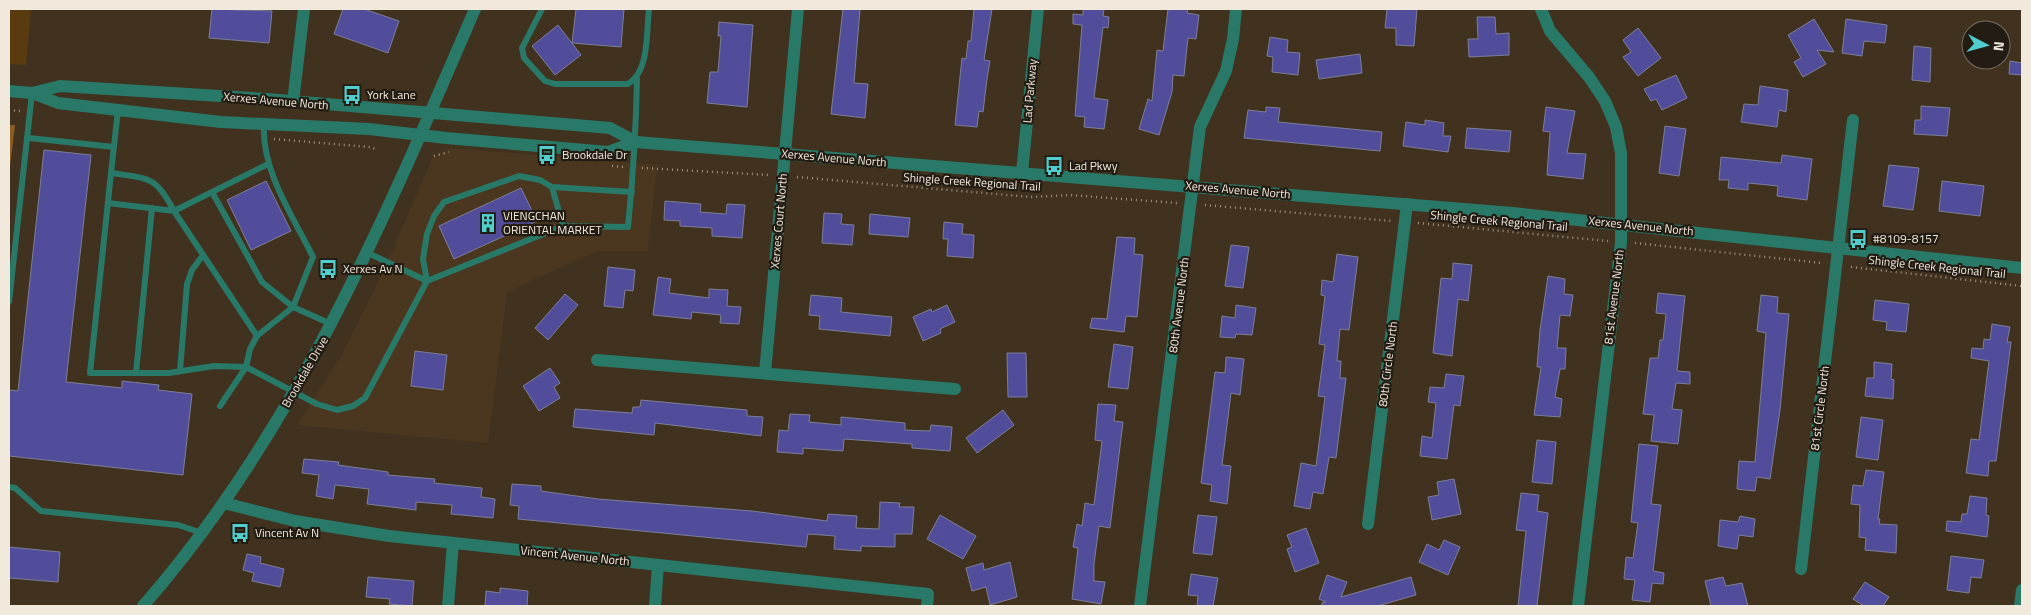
<svg xmlns="http://www.w3.org/2000/svg" width="2031" height="615" viewBox="0 0 2031 615" font-family="'Titillium Web',sans-serif">
  <rect width="100%" height="100%" fill="#413220"/>
  <path fill="#4b371f" d="M450 148 657 165 648 251H596L507 292 488 443 297 425 342 354 381 276 433 157Z"/>
  <path fill="#593b0f" d="M9 9H31L26 65 9 64Z"/>
  <path fill="#8b5f20" d="M9 125H15L9 175Z"/>
  <path fill="#524d9a" stroke="#7d7e97" d="M212 9 272 11 269 43 209 38Z
    M343 9H364L399 21 388 53 334 34Z
    M576 9H624L621 47 572 43Z
    M843 9H860L854 83 868 84 865 118 831 114Z
    M974 9H992L984 60 990 61 987 79 983 112 979 111 977 127 955 125 962 58 966 59 968 41H971Z
    M1083 9H1104L1103 16 1109 17 1108 28 1103 27 1094 98 1108 100 1104 129 1084 127 1085 117 1075 116 1082 25 1073 24V14L1083 15Z
    M1168 9H1188L1187 13 1199 15 1196 39 1188 38 1184 76 1173 75 1172 92 1159 135 1139 129 1148 99 1152 101 1157 50 1163 51Z
    M1387 9H1417L1414 46 1396 45V28H1385Z
    M1477 17H1495L1496 34 1509 33V55L1469 57 1468 39H1478Z
    M1814 19 1834 52 1817 50 1826 64 1803 77 1794 62 1801 58 1788 35Z
    M1846 19 1887 25 1885 43 1864 41 1862 56 1842 53Z
    M719 22 753 25 747 107 707 103 710 72H718L721 36H718Z
    M558 25 581 55 555 75 532 46Z
    M1638 28 1661 58 1638 76 1623 57 1631 52 1623 40Z
    M1270 37 1288 40 1287 52 1300 53 1298 75 1272 72 1273 57 1267 56Z
    M1914 46 1931 48 1930 82 1912 80Z
    M1360 54 1362 73 1319 79 1316 60Z
    M2010 61 2022 63V75L2009 74Z
    M1676 75 1687 98 1662 110 1656 99 1651 101 1644 89Z
    M1760 86 1788 90 1786 112 1779 110 1777 127 1741 122 1744 104 1758 105Z
    M1921 106 1950 108 1947 136 1914 134 1915 120H1921Z
    M1266 107 1280 108 1278 122 1382 132 1380 151 1244 138 1248 110 1266 112Z
    M1546 107 1575 111 1567 153 1586 154 1583 179 1547 175 1550 132 1543 131Z
    M1425 120 1444 123 1443 136H1451L1448 152 1403 146 1406 122 1425 125Z
    M1665 126 1686 129 1679 176 1659 173Z
    M1467 128 1511 131 1509 152 1465 148Z
    M44 150 91 155 66 382 122 388V381L159 385 158 390 192 394 183 475 9 456V390L18 391Z
    M1782 155 1812 159 1807 200 1777 196 1778 186 1748 183V190L1728 188 1729 180H1719L1721 157 1781 163Z
    M1889 165 1919 168 1913 210 1883 206Z
    M266 181 291 231 251 250 227 200Z
    M1942 181 1984 186 1980 216 1939 211Z
    M521 188 537 221 454 259 439 226Z
    M665 201 701 204 700 212 726 214 727 204 745 205 742 238 712 236V228L680 226V221L664 220Z
    M824 213 842 214 841 224 854 225 852 245 822 243Z
    M870 214 910 218 908 237 869 234Z
    M944 222 963 224 962 234 974 235 973 258 947 256 948 239H943Z
    M1117 237 1135 238 1134 254 1143 255 1137 317 1126 316 1124 332 1090 328 1092 318 1107 319Z
    M1231 245 1249 247 1243 288 1225 286Z
    M1337 254 1358 257 1349 330 1340 329 1337 361H1341L1340 378H1346L1336 458 1329 457 1323 494 1313 492 1310 509 1294 506 1301 463 1316 466 1325 397 1318 396 1325 345 1319 344 1325 296 1321 295 1322 280 1333 282Z
    M1453 263 1472 265 1468 301 1458 299 1452 356 1433 353 1441 278 1452 279Z
    M608 267 635 270 633 291 625 290 623 308 604 306Z
    M1548 276 1565 279 1564 294 1573 295 1570 316 1560 315 1557 348H1566L1565 369H1560L1555 397 1562 399 1560 417 1534 415 1541 367H1537L1540 330Z
    M658 277 671 279 669 293 709 298V289L728 290 727 306 741 307 739 324 720 323 721 315 692 312 691 319 653 315Z
    M1658 293 1685 296 1677 371 1690 372V384L1676 383 1672 409 1682 410 1678 444 1651 441 1654 415 1643 414 1650 358H1658L1660 340H1663L1666 314 1656 313Z
    M565 294 578 305 548 340 535 328Z
    M811 295 842 298 841 312 892 317 890 336 819 329 820 316 809 315Z
    M1761 295 1778 297 1777 313 1789 314 1780 410 1770 479 1757 477 1755 491 1737 489 1739 461 1755 462 1766 333 1757 331Z
    M1875 300 1909 304 1906 332 1886 330 1887 322 1873 320Z
    M947 305 955 322 940 329 941 333 923 341 913 317 931 309 932 312Z
    M1236 305 1256 308 1252 335 1236 334 1235 338 1220 337 1222 316 1235 318Z
    M1992 324 2010 327 2007 342H2011L1996 461H1989L1988 476 1966 473 1971 439 1979 440 1989 361 1971 358 1972 348 1983 349 1984 339 1990 340Z
    M1114 344 1133 347 1128 389 1108 387Z
    M415 351 447 355 443 390 411 386Z
    M1007 353H1026L1027 397H1008Z
    M1226 357 1244 359 1240 395 1231 393 1222 465 1231 466 1227 504 1210 501 1212 485 1201 483 1215 372 1225 373Z
    M1874 362 1892 364 1891 379 1894 380 1893 399 1865 396 1867 378H1874Z
    M550 368 560 383 554 387 560 398 539 411 523 386Z
    M1446 374 1464 376 1460 406 1454 405 1447 459 1420 456 1422 436 1432 438 1436 403 1428 402 1430 387 1444 388Z
    M641 400 747 410V416L763 417 761 436 655 423 654 435 573 427 575 409 632 413 633 407H640Z
    M1098 404 1116 405 1114 421 1123 422 1110 528 1099 526 1094 564V581L1105 582 1101 604 1072 599 1078 548 1073 547 1077 524 1082 526 1085 503 1094 505 1102 441 1095 440Z
    M1003 410 1014 425 977 453 966 438Z
    M790 414 810 415 809 422 841 425V417L905 423V430L930 431 931 425 952 427 950 451 912 448V444L844 439 843 451 803 448V454L777 452 779 430 788 431Z
    M1861 417 1883 420 1878 460 1856 457Z
    M1537 440 1556 442 1552 484 1532 482Z
    M1639 444 1658 446 1651 504 1661 505 1653 571 1664 573 1663 584 1652 583 1650 602 1632 600 1635 580 1624 579 1626 557 1633 558 1638 523 1631 522Z
    M304 459 339 462 338 465 388 472V475L435 479 434 483 482 488 481 497 495 499 493 518 451 514 452 505 416 502V510L367 504 369 489 335 485 333 499 316 496 319 475 302 473Z
    M1866 470 1884 472 1878 519H1880L1879 524 1897 525 1896 553 1865 550 1866 538 1859 537 1860 505 1851 504 1853 485 1863 486Z
    M1454 479 1461 514 1432 520 1428 497 1439 495 1437 482Z
    M512 484 541 486V491L598 499 752 511 827 521 828 514 857 516 856 528 879 529 880 502 900 503 899 507H914L912 534H895V547L861 546V551L834 549 835 536 808 534 806 547 518 519 519 506 510 505Z
    M1521 493 1539 495 1537 511 1548 513 1537 606H1518L1526 531 1516 530Z
    M1970 496 1987 498 1986 515 1989 516 1987 537 1946 531 1947 521 1961 522 1962 514H1967Z
    M940 515 976 536 963 559 927 539Z
    M1198 515 1217 517 1212 555 1193 553Z
    M1740 516 1755 519 1753 537 1739 535 1737 549 1718 546 1720 520 1738 522Z
    M1306 528 1319 563 1295 572 1287 549 1292 547 1287 535Z
    M1444 540 1460 547 1448 575 1419 562 1427 544 1439 550Z
    M9 547 60 552 58 582 9 578Z
    M247 554 261 557 260 563 284 569 280 587 252 581 254 573 243 570Z
    M1951 556 1984 560 1981 578 1971 577 1969 593 1947 590Z
    M1010 562 1017 597 990 605 986 587 972 591 966 568 983 563 984 570Z
    M1191 574 1218 578 1213 606H1197L1198 596 1188 595Z
    M1327 575 1347 582 1341 597 1411 577 1416 595 1377 606H1322V603L1326 602 1319 599Z
    M368 577 414 581 412 606 389 604 390 599 366 597Z
    M1723 577 1726 586 1742 583 1748 606H1711L1705 581Z
    M1865 582 1889 597 1883 606H1864L1853 599Z
    M500 588 528 591 527 606H485L486 591 500 593Z"/>
  <g fill="none" stroke-linecap="round" stroke-linejoin="round">
    <path stroke="#9f9384" stroke-width="2.5" stroke-dasharray="1 4" stroke-linecap="butt" d="M9 110 20 111
      M274 139 370 147 378 150
      M434 156 449 152
      M612 166 624 167
      M642 168 769 175
      M797 177 1031 197 1070 195 1177 203
      M1205 205 1392 221
      M1418 223 1608 241
      M1635 243 1822 263
      M1851 267 2022 286"/>
    <path stroke="#297968" stroke-width="6" d="M542 9 522 48 524 58 545 81 555 84H628C650 71 646 32 649 9
      M118 110 111 173C149 179 155 175 174 211L268 164
      M29 138 114 147
      M111 173 90 373H169L214 366 246 367 317 404 337 410 353 406 365 398 427 281 366 252
      M552 187 563 226
      M212 192 262 282 293 307 331 324
      M632 192 552 187 540 180 519 176 444 202 434 216 427 234 423 259 427 281 563 226 628 227C633 177 636 129 637 79
      M108 203 174 211 257 336
      M9 302 32 93
      M180 371 187 284 192 270 203 255
      M136 373 152 208
      M220 406 246 367 250 349 257 336 293 307 313 257C293 216 261 171 264 123
      M9 487 15 488 41 511 178 525 202 533"/>
    <path stroke="#297968" stroke-width="12" d="M1541 9 1550 31 1589 77 1605 101 1616 127 1621 153V242L1578 606
      M293 102 304 9
      M1022 173 1038 9
      M597 360 955 389
      M765 373 798 9
      M224 503 295 521 389 536 928 594 927 606
      M1368 524 1407 204
      M1801 569 1853 120
      M448 606 453 543
      M655 606 658 565
      M1140 606 1200 127 1226 71 1233 39 1236 9
      M2020 606 2022 590"/>
    <path stroke="#297968" stroke-width="12" d="M9 91 32 93 58 103 221 122 369 129 446 138 608 152 636 142 785 154 1513 213 2022 268
      M32 93 60 86 267 99 610 128 636 142
      M143 606C295 433 385 218 475 9"/>
  </g>
  <defs>
    <g id="bus-bare" transform="scale(1.5)"><path d="M-5-6H5V4H4V6H2V4H-2V6H-4V4H-5ZM-3.5-4V0h7V-4ZM-3.5 1.2v1.5H-2V1.2ZM2 1.2v1.5H3.5V1.2Z" fill="#52cdcd" stroke="#231c13" stroke-width="2.5" paint-order="stroke"/></g>
    <g id="building-bare" transform="scale(1.5)"><path d="M-4-6H4V6H1V3H-1V6H-4ZM-2.5-4.3h1.7v1.8h-1.7ZM.8-4.3h1.7v1.8H.8ZM-2.5-1h1.7V.8h-1.7ZM.8-1h1.7V.8H.8Z" fill="#52cdcd" stroke="#231c13" stroke-width="2.5" paint-order="stroke"/></g>
  </defs>
  <g fill-rule="evenodd">
    <use href="#bus-bare" x="352" y="95"/>
    <use href="#bus-bare" x="547" y="155"/>
    <use href="#bus-bare" x="1054" y="166"/>
    <use href="#building-bare" x="488" y="223"/>
    <use href="#bus-bare" x="1858" y="239"/>
    <use href="#bus-bare" x="328" y="269"/>
    <use href="#bus-bare" x="240" y="533"/>
  </g>
  <g text-anchor="middle" stroke-width="4.5" stroke-linejoin="round" paint-order="stroke">
    <g font-size="12" fill="#f2e9dd" stroke="#231c13">
      <text transform="translate(1030 91) rotate(-85)" y="4">Lad Parkway</text>
      <text transform="translate(276 101) rotate(5)" y="4">Xerxes Avenue North</text>
      <text transform="translate(834 158) rotate(5)" y="4">Xerxes Avenue North</text>
      <text transform="translate(972 182) rotate(4)" y="4">Shingle Creek Regional Trail</text>
      <text transform="translate(1238 190) rotate(5)" y="4">Xerxes Avenue North</text>
      <text transform="translate(779 221) rotate(-85)" y="4">Xerxes Court North</text>
      <text transform="translate(1499 221) rotate(5)" y="4">Shingle Creek Regional Trail</text>
      <text transform="translate(1641 226) rotate(6)" y="4">Xerxes Avenue North</text>
      <text transform="translate(1937 267) rotate(6)" y="4">Shingle Creek Regional Trail</text>
      <text transform="translate(1614 297) rotate(-83)" y="4">81st Avenue North</text>
      <text transform="translate(1179 305) rotate(-83)" y="4">80th Avenue North</text>
      <text transform="translate(1388 364) rotate(-83)" y="4">80th Circle North</text>
      <text transform="translate(305 372) rotate(-60)" y="4">Brookdale Drive</text>
      <text transform="translate(1820 408) rotate(-83)" y="4">81st Circle North</text>
      <text transform="translate(575 556) rotate(6)" y="4">Vincent Avenue North</text>
    </g>
    <g font-size="12" fill="#f2e9dd" stroke="#231c13" text-anchor="start">
      <text x="367" y="99">York Lane</text>
      <text x="562" y="159">Brookdale Dr</text>
      <text x="1069" y="170">Lad Pkwy</text>
      <text x="503" y="220">VIENGCHAN<tspan x="503" dy="14">ORIENTAL MARKET</tspan></text>
      <text x="1873" y="243">#8109-8157</text>
      <text x="343" y="273">Xerxes Av N</text>
      <text x="255" y="537">Vincent Av N</text>
    </g>
  </g>
  <rect width="2031" height="615" fill="none" stroke="#f2e9dd" stroke-width="20"/>
  <g transform="translate(1986 45) rotate(96)"><circle r="24" fill="#231c13" stroke="#766e64"/>
  <path d="M0-4L9 19L0 12L-9 19Z" fill="#52cdcd"/>
  <text y="-8" font-size="14" font-weight="bold" text-anchor="middle" fill="#f2e9dd">N</text>
  </g>
</svg>
